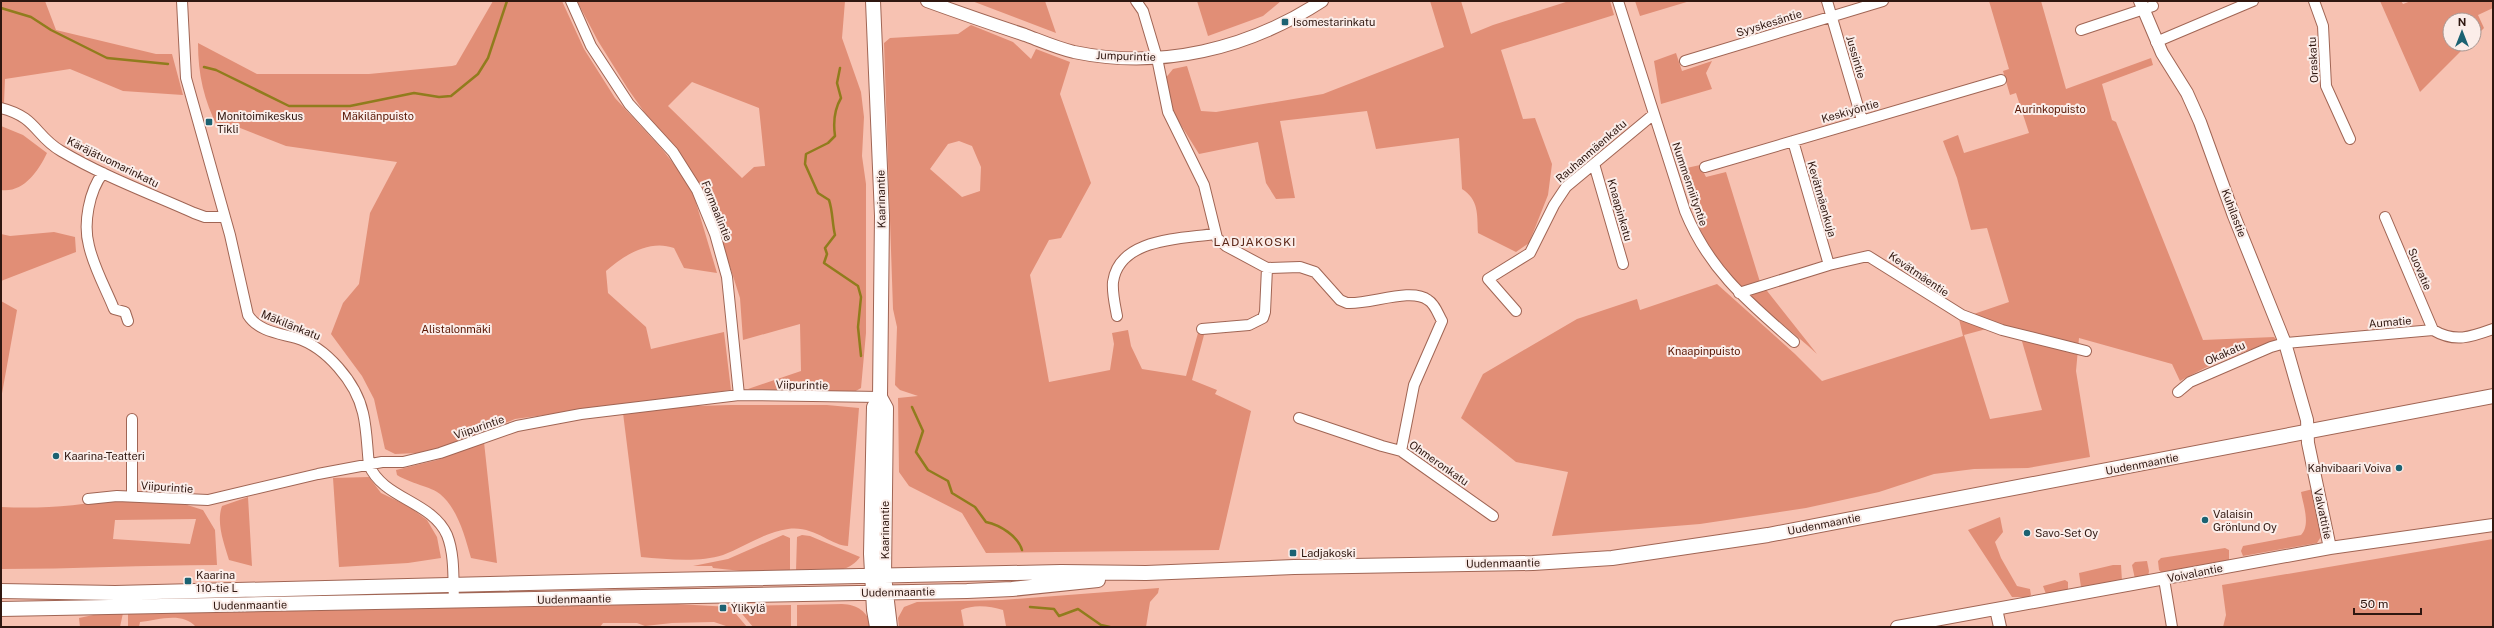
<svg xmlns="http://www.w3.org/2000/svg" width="2494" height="628" viewBox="0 0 2494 628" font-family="'Public Sans',sans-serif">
  <rect width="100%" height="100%" fill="#f7c2b2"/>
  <path fill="#e18e76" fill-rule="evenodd" d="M1 1H45L56 30 156 54H172L183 95 123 91 70 69 5 79 4 103 1 102Z
    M493 1H562L584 49 615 98 662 149 691 186 717 273 684 268 674 248C650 239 624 255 606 271L608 293 646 327 651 349 724 332 731 390 515 419 443 449 418 453 395 454 385 449 374 399 362 376 331 334 343 303 359 284 370 213 397 162 286 146 230 124 218 128C204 100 198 75 198 43L257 74H369L452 66 456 65Z
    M577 1H845L842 38 861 92 864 117 862 156 866 184V333L861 388 854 392 748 389 801 371 800 324 743 340 740 298 711 207 628 89 598 41ZM692 82 759 108 765 166 754 167 742 178 668 106Z
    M972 1H1045L1056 33Z
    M1197 1H1281L1263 16 1208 36Z
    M1430 1H1461L1471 34 1493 25 1569 1H1610L1614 15 1501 50 1523 119 1535 118 1552 164 1548 195 1529 243 1516 252 1478 233C1477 214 1479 200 1462 189L1459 138 1376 149 1367 111 1280 121 1295 198 1276 199 1266 183 1258 142 1199 154 1171 109 1164 80 1173 69 1187 66 1201 111 1216 112 1323 94 1444 47Z
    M1635 1H1690L1640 16Z
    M1989 1H2041L2066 89 2151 58 2153 65 2102 84 2112 120 2116 122 2203 340 2274 337 2278 342C2243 350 2211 364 2180 381L2172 364 2079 338 2076 371 2090 457 2028 468 1974 469 1934 474 1879 492 1806 508 1700 524 1552 536 1568 472 1516 462 1461 418 1483 374 1577 319 1637 299 1640 310 1717 284 1795 354 1822 381 1963 336 1959 319 2009 302 1987 228 1971 230 1957 178 1943 141 1958 135 1964 153 2029 133 2016 93 2010 95 2003 71 2009 69ZM1990 328 2021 338 2042 410 1990 419 1964 335Z
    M2380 1H2401L2403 4 2411 1H2493V8L2478 15 2484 28 2474 38V20H2450V44H2468L2420 92Z
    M971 25 1013 42 1031 59 1036 49 1070 62 1060 94 1091 183 1061 238 1049 240 1030 275 1049 382 1110 370 1114 344 1112 333 1128 330 1131 346 1142 369 1186 376 1198 333 1204 335 1192 380 1217 390 1215 394 1251 411 1219 550 986 553 962 513 909 486 899 472 898 398 918 396 900 390 895 385 897 327 893 309 884 43 890 38 958 34ZM959 141 972 146 981 167 980 191 962 197 930 169 948 144Z
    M1676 53 1682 71 1712 61 1706 73 1712 89 1661 104 1654 61Z
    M1 126 23 135 47 153C38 172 23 193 1 190Z
    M1700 165 1706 177 1726 172 1760 282 1817 354C1775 316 1719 279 1698 224 1691 207 1687 187 1682 169Z
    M54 232 75 237 76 252 1 281V234L10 236Z
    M1 301 17 310 1 399Z
    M730 405H827L859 408 848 546C832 546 813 525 788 529 765 532 744 547 723 555 698 563 666 559 641 557L623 413 662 407Z
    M484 442 497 563 471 558C465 537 458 509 440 494 432 487 409 483 397 475L396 470 437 460Z
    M369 477 381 493 408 506 427 520 437 537 441 558 408 563 339 567 333 478Z
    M2313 489 2322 535 2317 543 2243 556 2241 551 2243 546 2301 535C2311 525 2303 504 2301 492Z
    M248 497 252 566 229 560C224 543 216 523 222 506Z
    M120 498 184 504 203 510 215 530 217 565C145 565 73 569 1 569V507C42 509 80 506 120 498ZM196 519 190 544 113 539 115 520Z
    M2000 517 2003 532 1995 542 2001 558 2017 586 2030 589 2031 595 2029 597H2012L1968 530Z
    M783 535 790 538V571L751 572 713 568 712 566H693L728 559Z
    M802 535 810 536 860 557C846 577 817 571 796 571L797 537Z
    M2493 539V627H2223L2226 615 2222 585Z
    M2225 548 2229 550V560L2162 573 2159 570 2158 561 2161 558Z
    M2147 561 2149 571 2148 577 2135 579 2132 565 2135 562Z
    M2113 565H2121L2122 581 2081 587 2079 573Z
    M2065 580 2068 582V590L2046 594 2043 586Z
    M1159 588 1158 593 1150 602 1146 627 1006 626 1003 610C990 606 974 604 961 610L964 627H899L898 618 904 607 917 602 1002 600Z
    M677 604 730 607 747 627H729L714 622 672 623 645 626 637 623H603L600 627H196C182 611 158 620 140 622L139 627H128V614Z
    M842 604C858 605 867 611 872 627H797V605Z
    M791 605V627H753L738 609 740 606Z
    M123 613 120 627H80L79 618 98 614Z"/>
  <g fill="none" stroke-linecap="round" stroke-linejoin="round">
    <path stroke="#907c1d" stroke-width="2.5" d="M1 8 31 17 51 30 107 58 168 64
      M204 67 216 70 289 106H350L414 93 439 97 451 96 478 74 488 58 507 1
      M840 68 837 83 841 98C834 110 833 122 835 136L828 143 806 154 805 164 818 193 829 200C833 212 832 223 835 235L825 248 827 254 824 263 858 286 861 297 858 327 861 356
      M912 407 923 431 916 452 928 470 948 481 952 493 975 507 986 522C1000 525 1018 536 1022 550
      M1030 607 1054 609 1059 616 1078 609 1101 625 1110 627"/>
    <g stroke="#a06554" stroke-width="12">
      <path id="minor" d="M182 1 186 78 230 235 248 315C258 331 278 333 296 338 326 347 356 382 363 413 367 430 367 447 369 465 383 499 432 501 447 535 455 555 453 580 454 602
        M571 1 591 46 629 104 673 152 697 190 715 234 727 277 739 395
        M1136 1 1143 11 1157 58 1168 112 1204 185 1217 238 1226 246 1267 268 1300 267 1315 272 1340 300 1347 303C1369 305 1411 287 1428 300 1435 304 1438 314 1442 321L1414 385 1401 451
        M1618 1 1685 211C1709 270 1748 302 1794 342
        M1827 1 1862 120
        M2314 1 2323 26 2326 86 2350 139
        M2081 30 2153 6
        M2156 42 2253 1
        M1685 61 1883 1
        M1 108C37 117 35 136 61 151 103 176 149 193 194 213L205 217H225
        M1793 141 1829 265
        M1594 164 1623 264
        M1705 167 2001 80
        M103 173C89 191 83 224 89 246 94 268 106 289 114 309L125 312 128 321
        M2385 217 2433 330
        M1739 293 1829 265 1868 256 1962 315 2002 330 2086 351
        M1516 311 1488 279 1530 253 1554 205 1566 187 1654 114
        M1117 316C1115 305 1112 293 1113 282 1119 238 1181 239 1214 234
        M1202 329 1249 325 1263 318 1265 312 1267 268
        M2178 392 2190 382 2271 347 2285 343 2433 330C2455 343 2471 337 2493 329
        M1299 418 1382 446 1401 451 1493 516
        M132 419V497
        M88 499 117 496 208 500 318 474 382 462H403L440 453 517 426 581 414 739 395 880 397
        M2164 579 2172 627"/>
    </g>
    <g stroke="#a06554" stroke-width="14">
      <path id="tertiary" d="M927 1C960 13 992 24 1025 35 1041 41 1057 48 1074 52 1161 70 1248 49 1322 1
        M2140 1 2162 53 2187 93 2200 122 2234 216 2285 343 2307 420 2308 443 2330 548
        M1996 609 2000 627
        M1897 627 2330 548 2493 525"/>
    </g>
    <g stroke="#a06554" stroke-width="16">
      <path id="secondary" d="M873 1 882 216 880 397 886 408 884 576 890 627
        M1 591 115 593 614 581 1061 572 1146 573 1294 567 1533 563 1612 558 1768 535 2493 396
        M1 609 967 591 1012 589 1098 580
        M877 627 874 610 871 554 874 407 880 397"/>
    </g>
    <use href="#minor" stroke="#fff" stroke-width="10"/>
    <use href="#tertiary" stroke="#fff" stroke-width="12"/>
    <use href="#secondary" stroke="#fff" stroke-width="14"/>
  </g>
  <g fill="#1b6272" stroke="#fbede9" stroke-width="1.5">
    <rect x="1281" y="18" width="8" height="8" rx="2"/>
    <rect x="205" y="118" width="8" height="8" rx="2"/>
    <circle cx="56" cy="456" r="4"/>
    <circle cx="2399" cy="468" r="4"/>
    <circle cx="2205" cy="520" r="4"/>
    <circle cx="2027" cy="533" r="4"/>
    <rect x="1289" y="549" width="8" height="8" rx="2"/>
    <rect x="184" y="577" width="8" height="8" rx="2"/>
    <rect x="719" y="604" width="8" height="8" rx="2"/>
  </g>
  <g text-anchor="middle" stroke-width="4" stroke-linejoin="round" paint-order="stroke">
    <g font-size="11" fill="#2f1710" stroke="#fbede9" text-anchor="start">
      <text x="1293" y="26">Isomestarinkatu</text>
      <text x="217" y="120">Monitoimikeskus<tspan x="217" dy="13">Tikli</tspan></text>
      <text x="64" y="460">Kaarina-Teatteri</text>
      <text x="2391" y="472" text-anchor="end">Kahvibaari Voiva</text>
      <text x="2213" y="518">Valaisin<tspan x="2213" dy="13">Grönlund Oy</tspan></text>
      <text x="2035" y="537">Savo-Set Oy</text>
      <text x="1301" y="557">Ladjakoski</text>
      <text x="196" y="579">Kaarina<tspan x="196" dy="13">110-tie L</tspan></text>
      <text x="731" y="612">Ylikylä</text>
    </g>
    <g font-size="11" fill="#2f1710" stroke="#fbede9">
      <text transform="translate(1769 23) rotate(-17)" y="4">Syyskesäntie</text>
      <text transform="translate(1126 56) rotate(2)" y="4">Jumpurintie</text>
      <text transform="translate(1856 57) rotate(74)" y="4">Jussintie</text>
      <text transform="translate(2313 60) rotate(-93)" y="4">Oraskatu</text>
      <text transform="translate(1850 111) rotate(-16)" y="4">Keskiyöntie</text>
      <text transform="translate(1591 151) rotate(-41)" y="4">Rauhanmäenkatu</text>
      <text transform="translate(113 162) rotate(26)" y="4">Käräjätuomarinkatu</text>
      <text transform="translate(1690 184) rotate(71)" y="4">Nummenniityntie</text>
      <text transform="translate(881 199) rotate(-91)" y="4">Kaarinantie</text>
      <text transform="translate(1822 199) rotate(74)" y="4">Kevätmäenkuja</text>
      <text transform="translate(1620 210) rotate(74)" y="4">Knaapinkatu</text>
      <text transform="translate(717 211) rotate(68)" y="4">Formaalintie</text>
      <text transform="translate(2234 213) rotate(69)" y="4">Kuhilastie</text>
      <text transform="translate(2420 269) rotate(67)" y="4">Suovatie</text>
      <text transform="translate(1919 274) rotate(34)" y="4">Kevätmäentie</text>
      <text transform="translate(2390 322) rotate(-5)" y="4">Aumatie</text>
      <text transform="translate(291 325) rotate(22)" y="4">Mäkilänkatu</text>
      <text transform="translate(2225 353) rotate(-24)" y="4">Okakatu</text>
      <text transform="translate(802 385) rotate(1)" y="4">Viipurintie</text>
      <text transform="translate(479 427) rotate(-19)" y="4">Viipurintie</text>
      <text transform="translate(1439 463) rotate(35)" y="4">Ohmeronkatu</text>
      <text transform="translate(2142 464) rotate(-11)" y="4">Uudenmaantie</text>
      <text transform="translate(167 487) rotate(4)" y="4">Viipurintie</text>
      <text transform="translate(2323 514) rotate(78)" y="4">Valvattitie</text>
      <text transform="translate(1824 524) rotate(-11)" y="4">Uudenmaantie</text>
      <text transform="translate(885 530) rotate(-90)" y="4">Kaarinantie</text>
      <text transform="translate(1503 563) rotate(-1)" y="4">Uudenmaantie</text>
      <text transform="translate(2195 573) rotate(-11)" y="4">Voivalantie</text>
      <text transform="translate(898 592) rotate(-1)" y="4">Uudenmaantie</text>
      <text transform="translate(574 599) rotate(-1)" y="4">Uudenmaantie</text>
      <text transform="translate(250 605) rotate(-1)" y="4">Uudenmaantie</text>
    </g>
    <g font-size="11" fill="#5a1704" stroke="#fbede9">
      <text x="2050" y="113">Aurinkopuisto</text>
      <text x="378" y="120">Mäkilänpuisto</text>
      <text x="456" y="333">Alistalonmäki</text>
      <text x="1704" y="355">Knaapinpuisto</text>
    </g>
    <g font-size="12" letter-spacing="1" fill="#5d2819" stroke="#fbede9">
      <text x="1255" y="246">LADJAKOSKI</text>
    </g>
  </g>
  <rect width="2494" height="628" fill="none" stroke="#2f1710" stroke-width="4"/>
  <g transform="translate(2462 32)"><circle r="19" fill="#fbede9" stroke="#a99792"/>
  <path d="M0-3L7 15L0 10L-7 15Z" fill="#1b6272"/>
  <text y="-6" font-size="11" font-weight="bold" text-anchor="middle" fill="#2f1710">N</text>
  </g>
  <path d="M2354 608v6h67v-6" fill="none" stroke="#2f1710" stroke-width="2"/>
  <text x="2360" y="608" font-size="12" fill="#2f1710" stroke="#fbede9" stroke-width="3" paint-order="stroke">50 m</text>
</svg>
